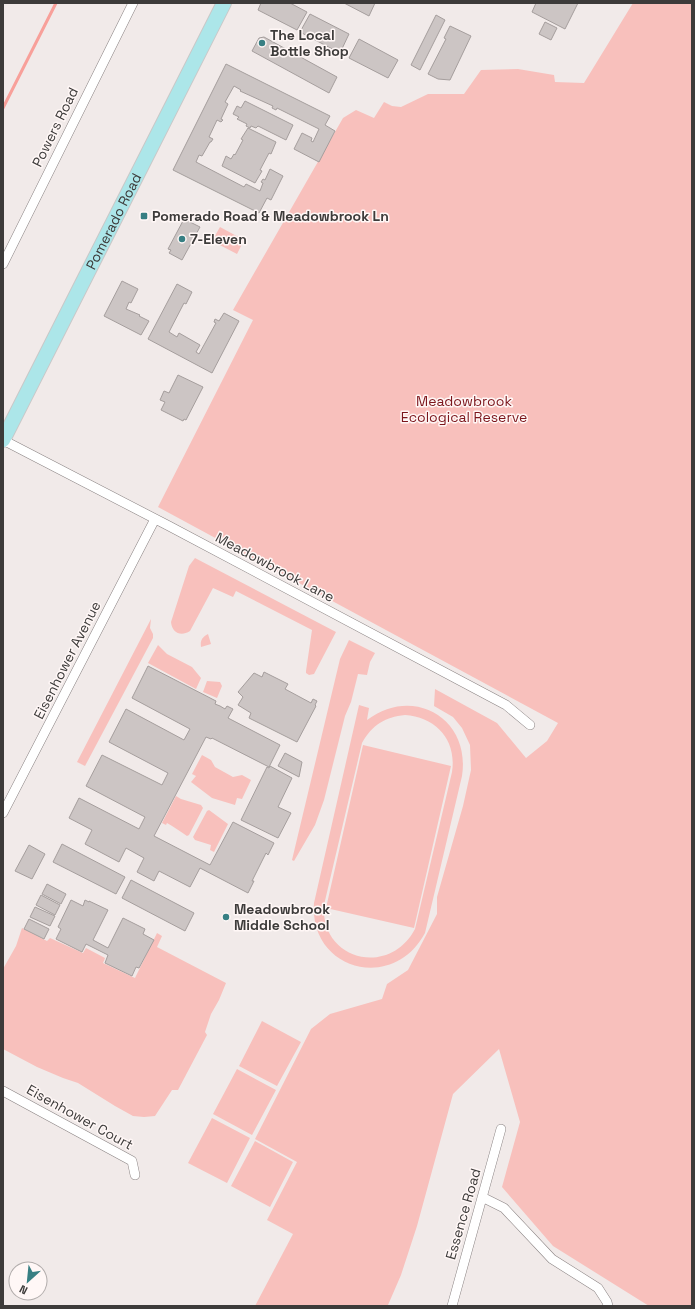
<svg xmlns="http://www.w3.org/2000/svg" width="695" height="1309" viewBox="0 0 695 1309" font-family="'Space Grotesk',sans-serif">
  <rect width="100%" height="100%" fill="#f1eae9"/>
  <path fill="#f8c0bc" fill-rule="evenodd" d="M633 3H685L692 4V1306H649L553 1246 502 1187 520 1122 499 1049 453 1094 417 1226 401 1275 388 1305 387 1306H255L293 1234 267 1220 297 1162 255 1139 311 1029 330 1014 382 999 387 984 408 970 437 914V897L463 806 471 770 470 745 462 728 453 717 434 706 435 689 497 723 526 758 547 741 558 723 158 507 253 320 233 310 343 118 356 110 374 118 384 102 392 106 401 107 428 94H464L481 70 518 69 554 75 555 82 584 83Z
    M220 227 244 240 237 254 212 241Z
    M195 558 336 632 314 674 309 675 306 673V671L312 630 236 591 233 597 213 588 190 631C181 637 172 633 171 622L189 566Z
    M151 619 150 628 153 634V638L85 766 77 762Z
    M208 634 211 644 201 647C200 641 202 637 208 634Z
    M349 640 375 653 370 662 367 675 358 674 351 702 345 716 324 800 315 825 294 861 292 860 340 659Z
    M158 645 167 654 192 667 201 678 196 689 148 663Z
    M207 681 220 682 222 686 217 698 203 692Z
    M359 705 369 708 367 720C413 685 471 718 462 776L425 933C393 993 309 970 314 903ZM405 715C436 717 457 740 452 772L415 929C389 978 320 960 324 905L362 743C372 725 385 717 405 715Z
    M363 745 451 766 414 928 326 908Z
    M202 755 211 760 215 767 233 777 242 775 251 780 242 799 237 798 235 805 212 798 191 782 196 776 192 774Z
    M176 796 181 799 201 805 203 808 189 835 187 836C180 831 174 827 167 823L166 825 162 823Z
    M209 810 228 824 214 852 210 850 211 845 195 840 193 837 207 811Z
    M22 928 47 941 50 938 83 953 86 948 105 958 103 963 135 978 157 933 162 936 157 947 226 983 219 1000 211 1014 205 1032 207 1035 178 1090H172L155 1116 144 1117 133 1116 115 1106 78 1083 63 1078 37 1067 3 1049V969L16 946Z
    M262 1021 301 1042 277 1086 239 1066Z
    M237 1069 276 1090 252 1135 213 1114Z
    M212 1118 250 1138 227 1183 188 1163Z
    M255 1141 293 1162 270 1207 231 1186Z"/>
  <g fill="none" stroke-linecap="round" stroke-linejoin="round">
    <path stroke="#f8a09a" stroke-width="3" d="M3 108 56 3"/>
  </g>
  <path fill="#ccc5c4" stroke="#a59e9d" d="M261 3H290L307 12 297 30 258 10Z
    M344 3H375L369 16Z
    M536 3H578L565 29 532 12Z
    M310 14 349 34 340 53 300 32Z
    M436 15 445 20 420 70 411 65Z
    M545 22 557 28 551 40 539 34Z
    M450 26 471 36 450 80 438 79 428 74 446 39 444 38Z
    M264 37 337 77 329 93 252 51 259 38Z
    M359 39 398 60 388 78 349 58Z
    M226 64 330 116 325 125 335 131 319 162 294 149 302 133 312 138 311 141 313 142 319 129 277 108 276 110 272 108 273 106 240 91 241 90 234 86 225 102 228 104 221 119 223 120 221 122 217 120 209 137 213 139 211 142H210L202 156 199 155 196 162 244 187 246 184 260 191 263 183 261 182 263 179 265 180 270 169 283 176 271 200 267 198 259 213 173 170Z
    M245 101 293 125 286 140 258 126 256 128 251 126 250 128 246 126 247 124 237 119 239 117 233 114 237 106 241 108Z
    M248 128 276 142 271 154 269 153 260 170 262 171 255 183 222 166 226 156 231 159 234 154 235 155 243 140 241 139Z
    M184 219 200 227 182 260 169 253 171 250 168 249Z
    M122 281 138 289 131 303 129 302 126 309 140 315 139 316 149 321 141 335 104 316Z
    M177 284 192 292 186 304 184 303 169 332 177 337 179 333 200 345 196 352 199 354 216 323 214 322 215 319 219 321 224 313 239 321 212 373 148 339Z
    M178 375 203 387 186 420 184 419 183 421 161 410 165 402 160 400 164 391 169 393Z
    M148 666 216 701 215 704 220 706 225 709 227 706 233 709 228 718 280 745 269 767 212 738 211 739 206 737 154 836 210 865 233 822 274 843 268 855 266 853 252 881H254L248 893 200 868 190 887 159 871 154 881 137 872 144 858 126 848 119 862 85 844 92 830 69 818 79 798 139 829 145 817 86 786 102 755 162 785 168 773 109 742 126 709 184 740 190 729 132 698Z
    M264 672 288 684 285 689 311 703 313 699 317 701 315 705 316 706 297 742 249 718 251 713 238 705 243 697 238 692 254 673 262 677Z
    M285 753 302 762 299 777 278 766Z
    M270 766 292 778 278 807 291 813 278 838 241 820 267 767 269 768Z
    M62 844 125 877 116 894 53 862Z
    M29 845 45 854 32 879 15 871Z
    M131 880 194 913 185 931 122 898Z
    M47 884 66 894 61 904 42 894Z
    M41 895 60 905 55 915 36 905Z
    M71 900 83 906 85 900 89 902V901L108 910 93 940 108 948 123 918 145 929 143 934 154 940 139 968 136 967 132 976 105 963 108 955 86 944 82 952 56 939 61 929 58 927Z
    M35 907 55 916 50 926 30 917Z
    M29 919 49 929 44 939 24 929Z"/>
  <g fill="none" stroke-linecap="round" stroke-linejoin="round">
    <g stroke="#898282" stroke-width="10">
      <path id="street" d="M3 264 133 3
        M3 440 169 526 506 705 530 725
        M3 813 155 519
        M3 1091 132 1161 135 1175
        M482 1197 504 1208 552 1259 598 1288 607 1302 608 1306
        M452 1306 501 1129"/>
    </g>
    <g stroke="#c9c8c8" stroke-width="16">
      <g id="primary">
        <path id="s1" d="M3 440 224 3"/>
      </g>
    </g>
    <use href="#street" stroke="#fff" stroke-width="9"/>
    <use href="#primary" stroke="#ace6e9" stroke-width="14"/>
  </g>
  <g fill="#377f83" stroke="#fff7f6" stroke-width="1.5">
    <circle cx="262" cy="43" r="4"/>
    <rect x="140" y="212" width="8" height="8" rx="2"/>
    <circle cx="182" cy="239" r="4"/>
    <circle cx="226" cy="917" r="4"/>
  </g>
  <g text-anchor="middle" stroke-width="3" stroke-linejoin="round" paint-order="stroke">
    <g font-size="14" font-weight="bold" fill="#3d3b3a" stroke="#fff7f6" text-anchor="start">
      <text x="270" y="40">The Local<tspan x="270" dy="16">Bottle Shop</tspan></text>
      <text x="152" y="221">Pomerado Road &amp; Meadowbrook Ln</text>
      <text x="190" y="244">7-Eleven</text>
      <text x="234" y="914">Meadowbrook<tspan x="234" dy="16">Middle School</tspan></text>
    </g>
    <g font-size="14" fill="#3d3b3a" stroke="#fff7f6">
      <text transform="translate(55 127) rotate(-64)" y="5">Powers Road</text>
      <text dy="5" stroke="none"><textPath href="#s1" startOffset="245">Pomerado Road</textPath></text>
      <text transform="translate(275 567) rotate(28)" y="5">Meadowbrook Lane</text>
      <text transform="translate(67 660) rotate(-63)" y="5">Eisenhower Avenue</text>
      <text transform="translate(80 1117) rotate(29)" y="5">Eisenhower Court</text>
      <text transform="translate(463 1214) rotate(-74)" y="5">Essence Road</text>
    </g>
    <g font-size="14" fill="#7c161c" stroke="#fff7f6">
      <text x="464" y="406">Meadowbrook<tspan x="464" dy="16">Ecological Reserve</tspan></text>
    </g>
  </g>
  <rect width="695" height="1309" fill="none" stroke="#3d3b3a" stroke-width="8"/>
  <g transform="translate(28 1281) rotate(207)"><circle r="19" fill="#fff7f6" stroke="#b1acab"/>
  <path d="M0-3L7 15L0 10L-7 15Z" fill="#377f83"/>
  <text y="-6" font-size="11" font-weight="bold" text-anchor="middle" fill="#3d3b3a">N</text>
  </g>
</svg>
